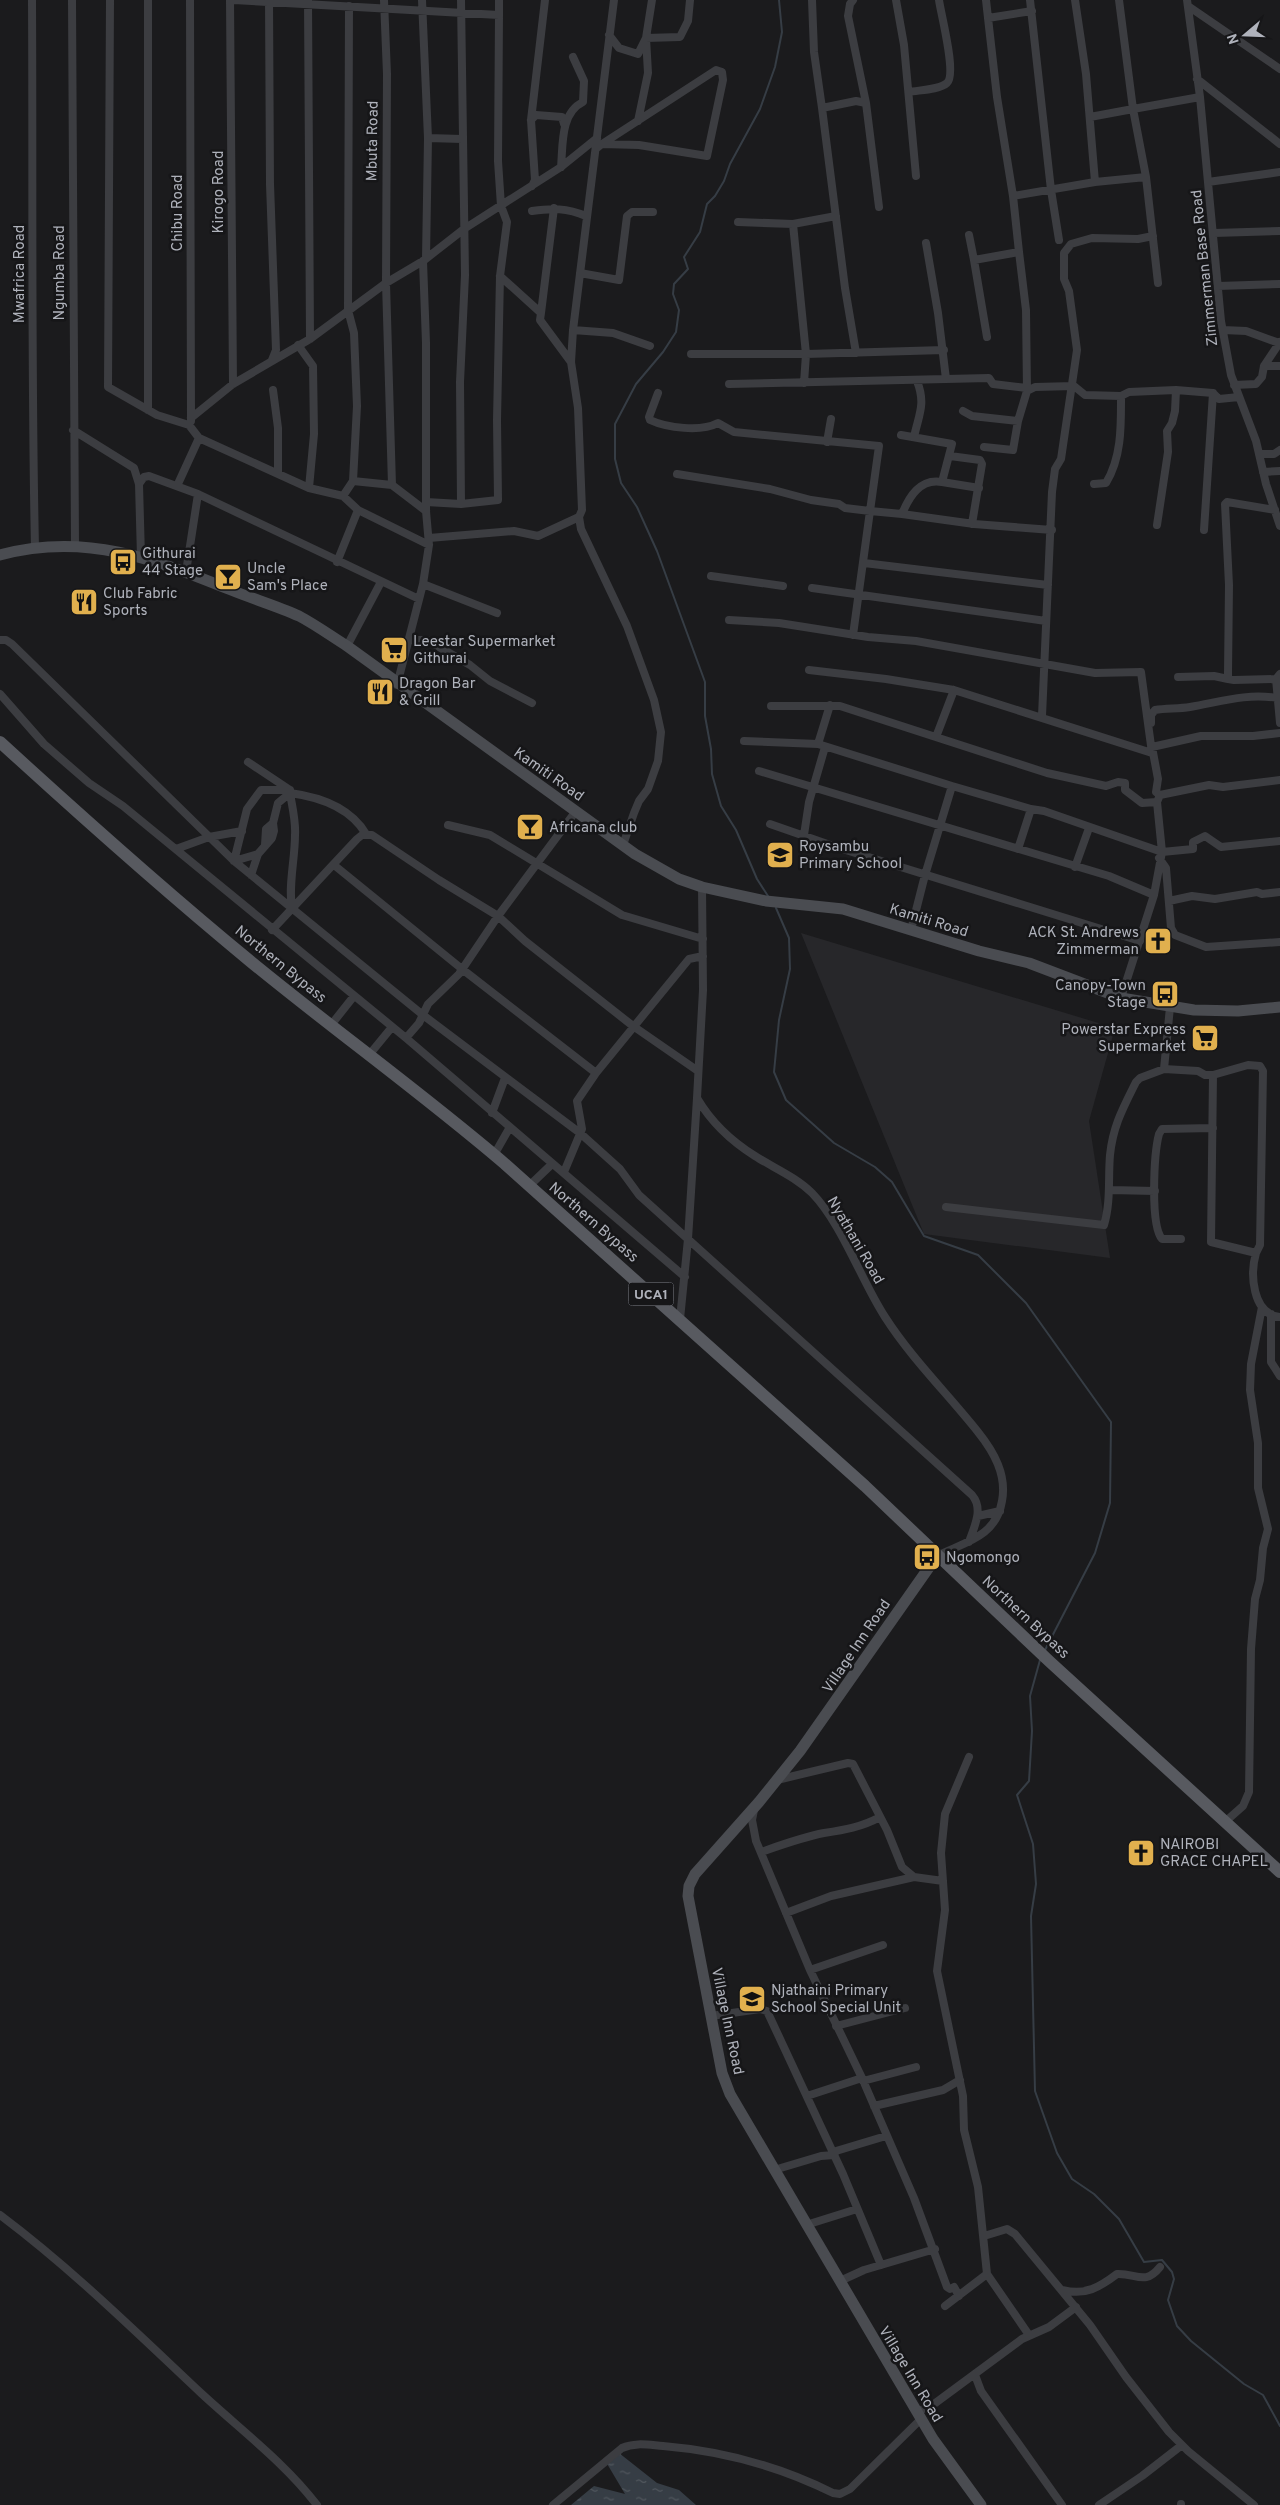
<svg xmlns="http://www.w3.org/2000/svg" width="1280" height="2505" viewBox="0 0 1280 2505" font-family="Overpass,sans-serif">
  <defs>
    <pattern id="water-ripples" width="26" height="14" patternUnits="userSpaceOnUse" patternTransform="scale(1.25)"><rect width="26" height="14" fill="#363d45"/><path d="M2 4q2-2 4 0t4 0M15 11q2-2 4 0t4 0" fill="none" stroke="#51575e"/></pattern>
  </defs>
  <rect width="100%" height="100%" fill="#1b1b1d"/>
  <path fill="#27272a" d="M801 933 1115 1028 1089 1121 1110 1258 924 1234Z"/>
  <path fill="url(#water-ripples)" d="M619 2453 657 2483 679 2490 696 2505H571L594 2486 625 2494 606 2462Z"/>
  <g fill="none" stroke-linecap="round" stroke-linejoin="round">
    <path stroke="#363d45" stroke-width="2" d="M768 896 757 879 736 830 721 806 712 774 711 749 705 716V682L657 551 637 507 621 483 615 459V424L636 384 663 352 676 332 679 310 673 294 674 284 688 269 684 257 700 232 707 204 715 196 724 181 730 164 760 109 775 67 782 32 779 0
      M776 908 789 938 790 969 779 1020 774 1072 786 1100 834 1143 875 1167 892 1182 924 1236 978 1255 1026 1303 1111 1422 1110 1503 1095 1553 1045 1650
      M1040 1660 1030 1696 1032 1731 1029 1781 1017 1795 1033 1844 1036 1884 1031 1916 1035 2091 1057 2153 1072 2179 1094 2194 1119 2219 1144 2262 1162 2260 1172 2272 1174 2279 1168 2300 1177 2326 1191 2341 1244 2384 1263 2395 1280 2426"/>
    <path stroke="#3c3d41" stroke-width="8" d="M32 0C33 183 31 365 35 548
      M72 0 75 546
      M110 0 108 387 157 415 189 425 199 438 177 486
      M190 0 191 421
      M230 0 233 384
      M234 0 499 15V0
      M269 0 270 184 276 350 272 360
      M308 0 310 339
      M384 0 387 74 386 283 392 485 426 511
      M422 0 428 138 426 258
      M461 0 465 275 460 382 461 504
      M614 0 573 330 571 362 578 408 582 510 579 517 581 529 627 626 654 700 661 732 658 761 648 789 639 801 634 813 623 845
      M812 0 814 52 822 108
      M853 0 850 4 848 16 866 103
      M896 0 904 45 916 176
      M986 0 988 18 1032 11
      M1030 0 1051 190 1059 240
      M1075 0 1086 74 1095 182
      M1187 0 1200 97 1221 321 1231 375 1256 441 1266 484 1280 526
      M1188 6 1280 69
      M988 18 997 97 1013 196 1095 182 1146 177
      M609 35 619 48 638 54 646 38 680 37 688 21 690 0
      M1197 79 1280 144
      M909 92C919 90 939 90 947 83 957 74 941 15 939 0
      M1090 117 1133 109 1119 0
      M531 120 536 115 562 117 564 124
      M638 121 648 73 646 38 652 0
      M428 138 462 139
      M597 148 602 144 716 70 722 72 723 80 707 156 639 145 602 144
      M561 167C563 146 560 113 583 102L584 81 573 57
      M1208 182 1280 172
      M532 186 535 180 531 120 545 0
      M532 211C552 208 567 208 586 216
      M738 222 793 224 836 216
      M793 224 806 354 944 350
      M1214 233 1280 231
      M969 235 974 260 1019 252 1013 196
      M926 243 938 313 946 379
      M1019 252 1026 310 1027 391
      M974 260 987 337
      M580 273 619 280 627 216 632 212H653
      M500 276 541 313 540 320 571 362
      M1158 283 1146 177 1133 109 1200 97
      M1218 286 1280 284
      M541 313 554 208
      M573 330 613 333 650 346
      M1223 330 1246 331 1279 343
      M298 345 313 366 314 434 309 488
      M856 353 845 288 822 108 856 101 866 103 879 207
      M691 354H806L804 383
      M1264 366 1280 342
      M729 384 989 378 993 384 1027 388
      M1234 385 1256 384 1262 377 1264 366H1280
      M273 390 278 428V473
      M658 393 649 417 650 420C667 428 701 432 718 423L734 432 879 446 870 511 902 514C909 497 920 478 942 482L952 444 901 435
      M148 410V0
      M963 411 972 416 1018 421 1027 391 1035 387 1074 386 1085 395 1121 396 1129 392 1176 390 1213 393 1219 399 1239 397
      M191 418 233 384 310 339 386 283 423 261 464 229 561 167 597 138
      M73 430 134 468 139 484 141 557
      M914 437C919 414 926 404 917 381
      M199 438 309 488 343 496 358 510 429 545
      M827 442 831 419
      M984 447 1013 450 1018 421
      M1259 454H1274L1280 450
      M950 456 980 460 982 464 972 524
      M1263 472 1280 471
      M677 474 770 489 811 500 839 504 845 508 870 511 853 635
      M353 481 392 485
      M942 482 979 488
      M139 484 144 477 149 476 198 494 419 599
      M1094 484 1106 483C1122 457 1121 425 1121 396
      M343 496 353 481 357 406 354 333 348 310 349 6
      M426 502 461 504 498 500 497 420 500 276 507 222 501 206 498 161 499 15
      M1275 510 1227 502 1225 504 1229 585 1228 673V679L1234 680 1276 679 1280 674
      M902 514 974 524 1052 530
      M1157 525 1168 452 1167 431 1172 423 1175 411 1176 390
      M1204 530 1213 393
      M429 538 514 531 538 536 579 517
      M337 562 358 510
      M864 563 1048 585
      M186 572 198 494
      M711 576 783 586
      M423 584 497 613
      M812 588 1046 621
      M729 620 779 623 868 637 916 641 1095 673 1141 672 1152 753 954 690 886 679 809 670
      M0 640H6L12 644 234 861 423 1015 580 1133 620 1169 639 1195 972 1495C984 1509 974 1527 969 1542
      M410 640H427L470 665 490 681 532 703
      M347 646 381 582
      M1178 677 1214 676 1228 679
      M1276 679 1280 723
      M397 685 423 584 429 545 426 511V343L423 261
      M0 694 44 744 89 783 123 806 406 1038 685 1277
      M771 706H840L1047 773 1106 786 1118 782 1125 783V790L1142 803 1157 802
      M1042 716 1052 492 1055 469 1061 459 1077 350 1069 291 1064 279V253L1071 244 1092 238 1138 239 1153 236
      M1151 723V715L1155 710C1166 708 1178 709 1190 707 1220 702 1246 693 1277 698
      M936 737 954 690
      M744 741 818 744 952 786
      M818 744 830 705
      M248 762 290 790
      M759 771 1109 876 1154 895
      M290 793C292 806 296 821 295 835 295 860 288 885 292 909
      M1160 795 1209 785 1223 787 1280 780
      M770 824 836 847 1140 941
      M448 825 490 835 622 915 703 939
      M804 835 809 802 825 747
      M265 845 266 829 273 823
      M176 849 209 837 242 831
      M1018 849 1031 809
      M1159 858 1166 868 1171 928 1175 935 1206 947 1280 942
      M234 861 247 809 261 790H290V793C320 797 350 807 366 834
      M234 861 258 854
      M334 865 462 969 596 1073
      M1075 867 1089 828
      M251 875 258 854 272 838 274 831 273 823 278 803 290 793
      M702 887 703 990 697 1098C711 1122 731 1141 755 1156 774 1168 796 1177 812 1193 842 1224 861 1280 885 1317 912 1359 947 1393 978 1432 994 1452 1007 1475 1002 1501 996 1537 965 1542 937 1556
      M1169 901 1192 896 1215 899 1257 892 1262 894 1280 892
      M272 930 357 839 362 835H372L439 880 498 916 525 941 633 1026 698 1071
      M911 930 925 875 952 786 1031 809 1044 811 1162 852 1193 849V842L1205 836 1221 847 1280 841
      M1121 998 1154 895 1162 852 1157 802 1160 795 1156 792 1158 779 1152 747 1201 736H1253L1280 733
      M1170 1007 1164 1069 1198 1071 1205 1075H1213L1211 1242 1256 1253C1250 1274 1252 1314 1280 1317
      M331 1025 354 996
      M406 1038 419 1023 428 1004 459 974 498 916 576 811
      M369 1055 392 1027
      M1213 1075 1248 1065 1260 1066 1263 1071 1260 1245 1256 1253
      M492 1113 505 1078
      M494 1155 510 1127
      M564 1172 582 1129 577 1101 596 1073 689 959 703 956
      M529 1186 552 1164
      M1110 1190 1155 1191
      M946 1207 1104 1225C1111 1202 1108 1178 1110 1155 1113 1126 1123 1108 1136 1082L1140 1078 1164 1069
      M1181 1239H1162C1150 1225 1154 1153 1159 1134L1162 1129 1213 1128
      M1271 1314V1362L1280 1376
      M680 1319 688 1239 697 1098
      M978 1516 1000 1511
      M969 1757 945 1814 941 1853 945 1910 937 1971 963 2096 964 2130 978 2187 987 2274 1029 2335
      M777 1780 848 1763 853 1764 887 1830 902 1867 914 1877 943 1881
      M754 1810 752 1820 756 1841 810 1970 862 2078 914 2198 947 2287 950 2289 954 2287 959 2296
      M1226 1821 1243 1806 1249 1792 1251 1649 1255 1599 1260 1580 1263 1548 1268 1529 1258 1488V1443L1250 1390 1251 1364 1262 1307
      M761 1852C781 1845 803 1837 824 1833 844 1830 862 1827 880 1817
      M786 1913 831 1896 914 1877
      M810 1970 883 1945
      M711 2016 760 2009 767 2011 843 2174 881 2265
      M836 2026 905 2008
      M863 2081 916 2067
      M807 2096 862 2078
      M874 2106 943 2090 960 2080
      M774 2170 821 2156 834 2155 836 2151 886 2136
      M0 2215C72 2269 137 2333 202 2394 241 2430 285 2463 317 2505
      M806 2225 857 2209
      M984 2236 1007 2229 1015 2234 1090 2325 1126 2377 1169 2432 1188 2451 1254 2505
      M840 2281 864 2270 935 2249
      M1063 2290C1085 2296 1100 2287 1117 2274 1136 2273 1145 2286 1160 2267
      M945 2306 987 2274
      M975 2375 981 2391 1062 2505
      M917 2412 934 2404 1022 2339 1049 2327 1076 2307
      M1181 2504V2505
      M553 2505 622 2448C635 2442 649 2445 663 2446 723 2451 779 2466 833 2493L840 2494 850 2489 921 2419
      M1099 2505 1142 2476 1182 2445"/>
    <path stroke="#4a4c51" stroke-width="11" d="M0 555C85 532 154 559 231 590 253 599 277 606 299 616 316 625 331 636 347 646L635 854 679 879 702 887 766 901 843 909 979 951 1029 963 1121 998 1194 1010 1238 1011 1280 1007
      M937 1556 800 1751 759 1802 695 1874 689 1886 688 1896 722 2073 730 2094 933 2439 981 2505"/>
    <path stroke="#585a60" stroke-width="12" d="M0 742C82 817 165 891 250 961 334 1030 422 1093 505 1164L865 1486 1049 1661 1280 1872"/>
  </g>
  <defs>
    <g id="bus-square" transform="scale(1.4375)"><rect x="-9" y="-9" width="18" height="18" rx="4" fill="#e1b04e" stroke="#161618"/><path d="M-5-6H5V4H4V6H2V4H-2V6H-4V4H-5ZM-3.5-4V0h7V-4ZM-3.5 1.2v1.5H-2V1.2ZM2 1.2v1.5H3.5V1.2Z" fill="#111"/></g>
    <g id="bar-square" transform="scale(1.4375)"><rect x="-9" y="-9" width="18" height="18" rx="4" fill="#e1b04e" stroke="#161618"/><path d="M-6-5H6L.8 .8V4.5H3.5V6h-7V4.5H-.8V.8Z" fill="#111"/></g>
    <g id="restaurant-square" transform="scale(1.4375)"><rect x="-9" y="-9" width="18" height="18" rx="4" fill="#e1b04e" stroke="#161618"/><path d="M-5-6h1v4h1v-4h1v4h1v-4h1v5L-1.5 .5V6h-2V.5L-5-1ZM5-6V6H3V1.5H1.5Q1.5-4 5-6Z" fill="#111"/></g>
    <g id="supermarket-square" transform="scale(1.4375)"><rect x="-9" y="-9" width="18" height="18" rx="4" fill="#e1b04e" stroke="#161618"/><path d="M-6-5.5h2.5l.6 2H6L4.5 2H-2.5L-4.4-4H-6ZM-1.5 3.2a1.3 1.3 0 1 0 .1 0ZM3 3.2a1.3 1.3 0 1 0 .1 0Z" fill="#111"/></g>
    <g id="school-square" transform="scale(1.4375)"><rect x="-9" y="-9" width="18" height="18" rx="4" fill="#e1b04e" stroke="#161618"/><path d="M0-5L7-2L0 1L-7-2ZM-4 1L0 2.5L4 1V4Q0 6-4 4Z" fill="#111"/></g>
    <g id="church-square" transform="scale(1.4375)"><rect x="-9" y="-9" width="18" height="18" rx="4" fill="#e1b04e" stroke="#161618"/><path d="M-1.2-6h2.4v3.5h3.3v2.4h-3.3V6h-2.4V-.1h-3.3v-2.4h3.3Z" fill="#111"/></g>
  </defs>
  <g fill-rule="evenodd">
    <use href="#bus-square" x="123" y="562"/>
    <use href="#bar-square" x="228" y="577"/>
    <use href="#restaurant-square" x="84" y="602"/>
    <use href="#supermarket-square" x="394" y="650"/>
    <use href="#restaurant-square" x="380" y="692"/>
    <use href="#bar-square" x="530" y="827"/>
    <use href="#school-square" x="780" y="855"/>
    <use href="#church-square" x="1158" y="941"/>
    <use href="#bus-square" x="1165" y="994"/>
    <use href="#supermarket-square" x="1205" y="1038"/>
    <use href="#bus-square" x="927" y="1557"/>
    <use href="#church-square" x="1141" y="1853"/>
    <use href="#school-square" x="752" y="1999"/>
  </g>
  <g text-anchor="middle" stroke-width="5" stroke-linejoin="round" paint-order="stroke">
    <rect fill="#161618" stroke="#81838a" stroke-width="1" x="628.5" y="1282.5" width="45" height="23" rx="4"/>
    <g font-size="14" font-weight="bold" fill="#afb2bb">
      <text x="651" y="1299">UCA1</text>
    </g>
    <g font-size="15" fill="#afb2bb" stroke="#161618">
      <text transform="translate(372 141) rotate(-89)" y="5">Mbuta Road</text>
      <text transform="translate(218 192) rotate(-90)" y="5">Kirogo Road</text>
      <text transform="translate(177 213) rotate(-90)" y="5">Chibu Road</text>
      <text transform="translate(1204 268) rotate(-96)" y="5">Zimmerman Base Road</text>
      <text transform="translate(59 273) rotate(-90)" y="5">Ngumba Road</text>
      <text transform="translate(19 274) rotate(-90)" y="5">Mwafrica Road</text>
      <text transform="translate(549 774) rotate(35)" y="5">Kamiti Road</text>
      <text transform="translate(929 920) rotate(17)" y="5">Kamiti Road</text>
      <text transform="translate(281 964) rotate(39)" y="5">Northern Bypass</text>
      <text transform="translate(594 1222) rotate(41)" y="5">Northern Bypass</text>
      <text transform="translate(856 1240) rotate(60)" y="5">Nyathani Road</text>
      <text transform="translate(1026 1617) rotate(43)" y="5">Northern Bypass</text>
      <text transform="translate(856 1646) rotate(-56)" y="5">Village Inn Road</text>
      <text transform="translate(728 2021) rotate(78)" y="5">Village Inn Road</text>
      <text transform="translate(911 2374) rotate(59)" y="5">Village Inn Road</text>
    </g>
    <g font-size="15" fill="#afb2bb" stroke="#161618" text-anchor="start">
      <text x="142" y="558">Githurai<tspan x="142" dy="17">44 Stage</tspan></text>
      <text x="247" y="573">Uncle<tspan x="247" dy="17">Sam's Place</tspan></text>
      <text x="103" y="598">Club Fabric<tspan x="103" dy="17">Sports</tspan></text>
      <text x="413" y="646">Leestar Supermarket<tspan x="413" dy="17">Githurai</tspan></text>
      <text x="399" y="688">Dragon Bar<tspan x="399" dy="17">&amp; Grill</tspan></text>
      <text x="549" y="832">Africana club</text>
      <text x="799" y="851">Roysambu<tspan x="799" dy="17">Primary School</tspan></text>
      <text x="1139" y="937" text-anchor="end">ACK St. Andrews<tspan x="1139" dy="17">Zimmerman</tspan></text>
      <text x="1146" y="990" text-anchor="end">Canopy-Town<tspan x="1146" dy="17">Stage</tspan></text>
      <text x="1186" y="1034" text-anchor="end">Powerstar Express<tspan x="1186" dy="17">Supermarket</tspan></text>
      <text x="946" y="1562">Ngomongo</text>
      <text x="1160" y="1849">NAIROBI<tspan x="1160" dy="17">GRACE CHAPEL</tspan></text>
      <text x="771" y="1995">Njathaini Primary<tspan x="771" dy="17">School Special Unit</tspan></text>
    </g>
  </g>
  <g transform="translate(1245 35) rotate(251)" stroke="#161618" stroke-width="4" paint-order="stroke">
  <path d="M0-4L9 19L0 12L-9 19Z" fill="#afb2bb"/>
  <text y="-8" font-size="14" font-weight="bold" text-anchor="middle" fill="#afb2bb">N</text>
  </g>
</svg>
